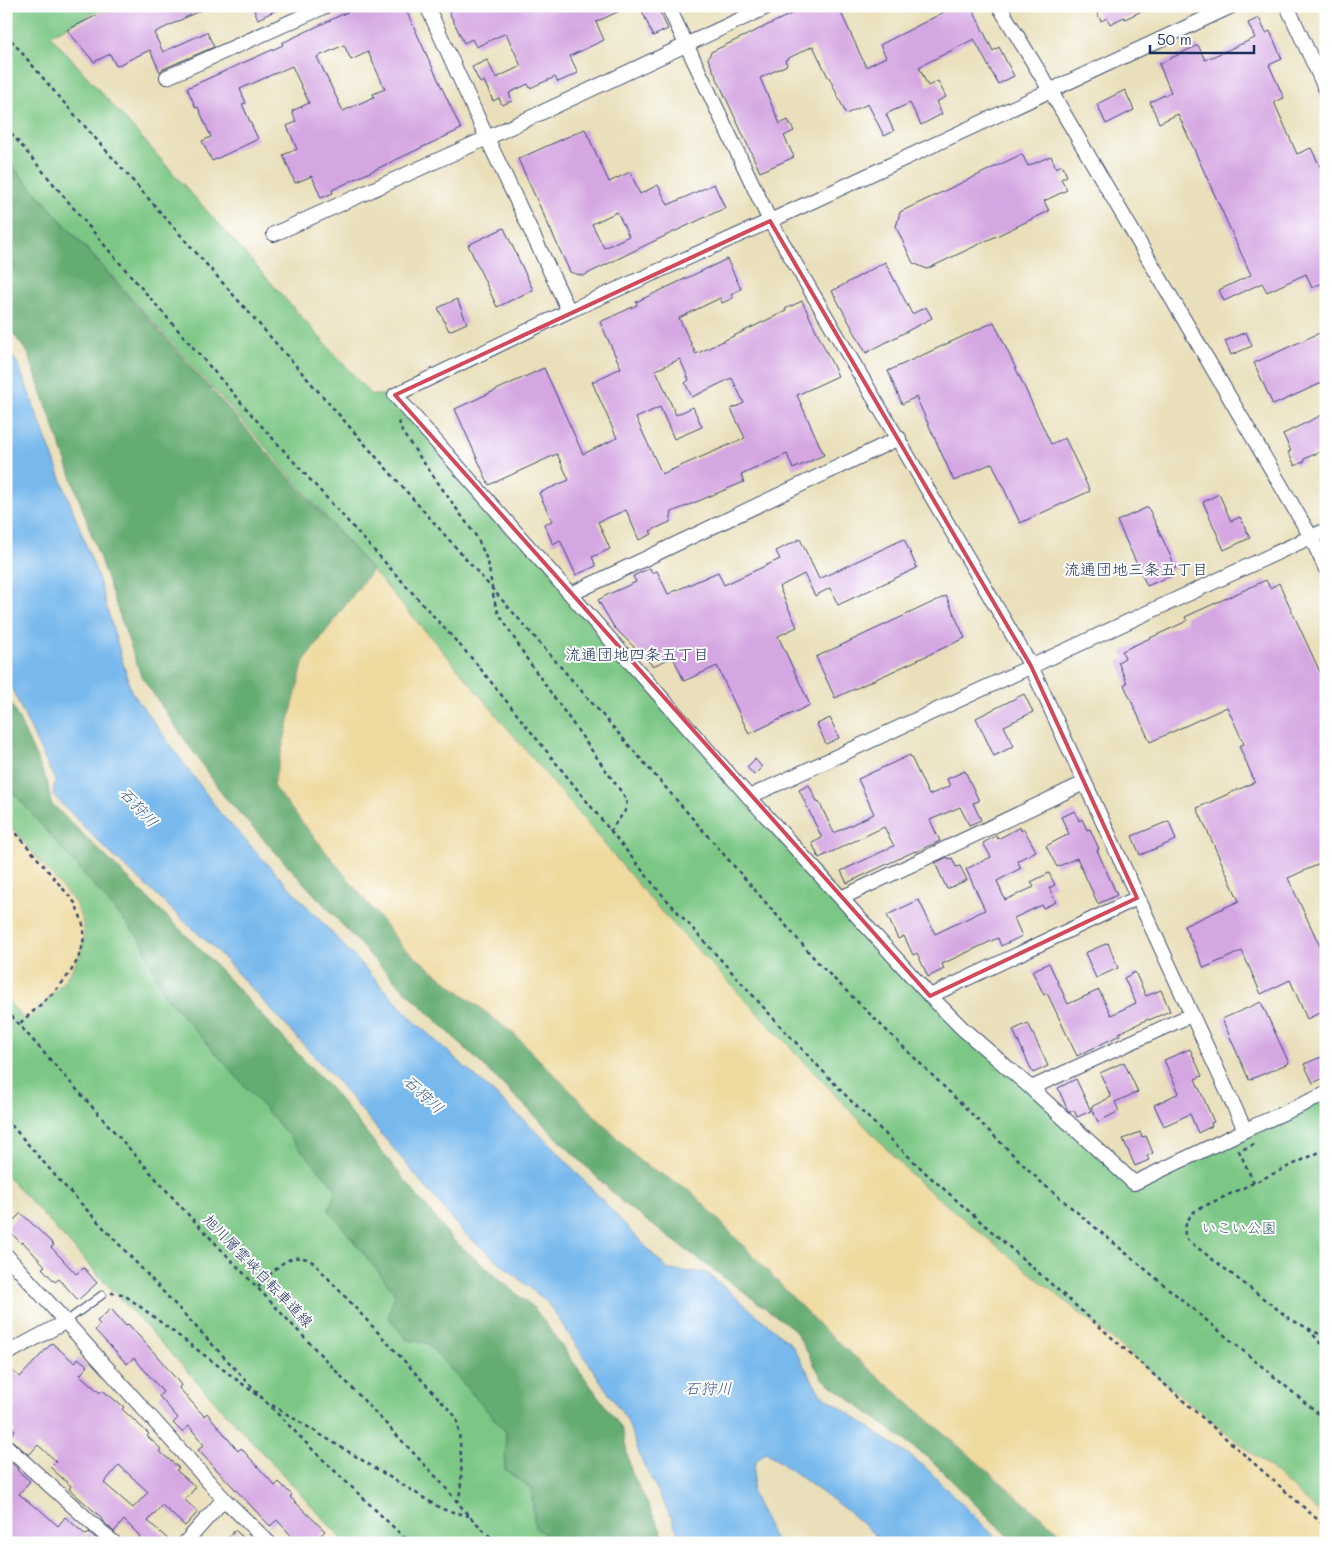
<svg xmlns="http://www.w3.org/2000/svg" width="1332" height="1549" viewBox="0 0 1332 1549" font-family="Mali,'Klee One',sans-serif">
  <rect width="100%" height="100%" fill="#fff"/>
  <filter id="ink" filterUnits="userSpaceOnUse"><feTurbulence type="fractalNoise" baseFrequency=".02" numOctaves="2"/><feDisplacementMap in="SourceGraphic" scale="10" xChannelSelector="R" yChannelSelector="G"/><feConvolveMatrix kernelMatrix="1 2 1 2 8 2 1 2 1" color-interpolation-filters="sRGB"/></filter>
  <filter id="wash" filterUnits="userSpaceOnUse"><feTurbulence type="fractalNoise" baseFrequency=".0096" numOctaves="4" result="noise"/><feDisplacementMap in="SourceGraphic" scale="20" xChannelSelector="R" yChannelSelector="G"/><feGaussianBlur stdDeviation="1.12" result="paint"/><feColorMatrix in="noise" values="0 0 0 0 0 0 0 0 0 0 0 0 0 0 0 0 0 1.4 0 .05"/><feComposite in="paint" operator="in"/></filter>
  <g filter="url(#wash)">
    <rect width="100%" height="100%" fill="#e9dfba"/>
    <path fill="#7cc785" stroke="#4c7b72" d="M6 6H108L50 35 371 395H395L930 996 1133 1182 1326 1094V1518L1265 1464 917 1181 655 906 452 662 262 443 6 159Z
      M6 784 141 940 165 996 336 1189 329 1210 395 1293 407 1340 427 1343 506 1432 505 1470 531 1488 535 1527 556 1543H346L6 1175Z"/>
    <path fill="#65ac72" stroke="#406e68" d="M6 159 372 570 304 661 404 948 514 1034 641 1162 691 1191 824 1330 1033 1510 1074 1543H1014L932 1461 822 1378 794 1329 625 1205 526 1107 380 966 223 795 141 676 28 353 6 325Z
      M6 692 47 781 51 803 203 952 332 1090 452 1239 535 1309 622 1429 631 1471 667 1543H556L535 1527 531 1488 505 1470 506 1432 428 1343 407 1340 388 1317 395 1293 329 1210 336 1189 165 996 141 940 6 784Z"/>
    <path fill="#eeda9e" stroke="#84847e" d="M372 570 452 662 656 906 917 1181 1265 1464 1326 1518V1543H1074L1033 1510 824 1330 691 1191 641 1162 514 1034 404 948 273 786 304 661Z
      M6 821 75 903C79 913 85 925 84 936 80 972 49 997 26 1021L6 998Z"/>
    <path fill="#78b9ed" stroke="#4a74a6" d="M6 348 18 364 98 577 131 691 220 813 414 1021 551 1145 630 1230 668 1270 707 1273 791 1344 820 1393 924 1466 1001 1543H884L849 1512 766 1452 755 1462 752 1493 776 1543H682L672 1519 641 1459 627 1420 547 1302 463 1232 338 1082 215 949 107 850 53 795 55 781 6 676Z"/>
    <g id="blocks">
      <path fill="#d4a6e2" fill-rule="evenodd" d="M116 6H209L154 33 163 52 207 32 214 47 163 69 160 72 150 50 116 66 110 54 94 62 67 30Z
        M252 6H285L258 19Z
        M360 6H404L461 129 332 190 333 193 321 198 312 176 295 183 283 155 297 149 287 126 296 122 292 111 309 103 292 66 240 89 246 103 242 104 258 139 212 161 202 141 211 137 198 107 196 108 187 88 283 45 282 43ZM344 45 351 60 368 52 385 89 373 94 374 97 343 111 317 57Z
        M446 6H630L596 22 604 40 570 56 578 73 558 82 555 77 530 88 528 84 509 93 512 101 502 105 499 98 493 101 484 81 480 83 472 67 487 60 496 78 521 66 506 33 476 47 472 39 464 43Z
        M640 6H657L668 29 653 36Z
        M808 6H838L866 67 886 57 880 45 956 6H971L993 51 999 47 1014 76 998 84 974 39 919 67 928 86 938 81 946 97 936 102 942 114 921 125 910 103 886 114 894 131 884 136 868 104 846 114 829 77H828L813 46 785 60 787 65 760 78 780 124 788 120 794 131 784 136 794 157 760 172 708 59 711 52Z
        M1094 6H1152L1125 19 1124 17 1110 24 1107 18 1101 21Z
        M1259 18 1266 33 1270 31 1282 59 1269 65 1284 98 1274 102 1297 154 1311 148 1326 179V281L1312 288 1306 274 1267 292 1262 283 1224 301 1219 290 1251 275 1178 114 1159 123 1150 102 1171 92 1159 64 1198 45 1205 60 1255 38 1248 23Z
        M1125 90 1134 110 1106 124 1097 104Z
        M585 129 609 182 630 172 640 194 658 185 668 205 714 184 725 208 648 244 583 276 570 272 518 159ZM617 212 629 236 604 248 592 224Z
        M1022 154 1028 166 1051 156 1056 168 1062 165 1067 176 1061 179 1067 190 1044 201 1049 211 927 269 913 263 896 227 900 212Z
        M504 228 533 290 497 307 468 245Z
        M727 259 741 289 731 294 733 298 722 303 720 298 679 318 696 354 786 311 785 309 802 301 838 376 797 395 824 455 793 469 787 454 741 475 744 482 672 512 670 522 650 531 652 534 639 540 626 510 598 522 610 549 592 557 596 566 576 575 560 540 553 544 544 524 552 521 539 493 569 480 557 454 489 485 455 409 544 368 583 454 617 438 592 382 621 368 600 322 637 305 636 302ZM680 359 689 380 685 383 692 397 732 378 744 403 731 409 745 438 662 474 636 418 660 407 674 439 702 427 693 407 676 415 656 370Z
        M885 262 912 314 926 307 932 318 866 353 832 291Z
        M457 299 467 323 449 331 438 308Z
        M994 322 1051 444 1065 438 1090 491 1020 523 992 463 954 481 916 397 902 404 888 371Z
        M1326 330V381L1273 405 1254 363Z
        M1246 332 1252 346 1231 355 1225 341Z
        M1326 413V449L1304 459 1305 461 1295 466 1288 452 1291 451 1283 434Z
        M1219 494 1231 521 1240 517 1250 538 1224 550 1203 502Z
        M1148 507 1176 568 1168 571 1170 576 1147 586 1117 521Z
        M800 539 819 579 904 539 917 568 838 605 830 588 815 596 804 574 779 587 797 627 778 636 810 705 749 734 717 666 684 681 673 657 653 666 614 627 598 600 609 594 636 582 633 576 650 568 652 573 657 571 668 594 718 572 724 585 780 559 776 551Z
        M1266 580 1270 588 1279 583 1326 685V861L1288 878 1326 959V1010L1307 1019 1290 980 1261 994 1242 951 1204 968 1184 926 1239 901 1197 808 1255 782 1239 746 1244 744 1227 707 1150 742 1124 685 1127 683 1118 662 1125 658 1122 651 1187 621 1185 617Z
        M946 596 965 638 835 698 816 657Z
        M1024 694 1033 712 1004 726 1014 746 994 756 976 718Z
        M830 718 839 738 826 744 817 724Z
        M910 755 929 795 950 786 947 779 965 771 979 801 973 803 981 820 969 825 960 807 930 820 940 841 915 852V851L847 883 841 871 894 846 884 827 819 858 812 843 822 838 799 790 809 785 818 803 819 802 834 833 874 814 858 779Z
        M755 759 762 767 754 775 747 767Z
        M1075 811 1079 821 1082 819 1087 830 1090 829 1099 849 1097 850 1117 895 1098 904 1077 858 1057 867 1046 846 1069 834 1061 817Z
        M1169 821 1176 840 1140 855 1132 836Z
        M1020 827 1021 831 1024 829 1036 851 1017 861 1021 868 997 881 1005 900 1034 887 1031 882 1049 873 1055 885 1049 888 1056 902 1043 908 1042 905 1014 918 1022 936 1001 946 998 938 942 964 944 969 928 977 917 953 913 955 904 936 898 939 887 915 919 900 935 934 985 910 966 869 991 857 983 843 996 836 998 839Z
        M948 857 949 859 952 858 956 867 960 866 967 880 947 889 935 863Z
        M1108 943 1118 968 1096 978 1085 953Z
        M1049 963 1068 1004 1099 990 1111 1015 1136 1003 1124 978 1135 972 1146 996 1161 990 1170 1011 1149 1020 1148 1019 1119 1033 1120 1035 1077 1056 1047 993 1044 995 1032 971Z
        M1261 1002 1289 1063 1249 1080 1222 1019Z
        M1028 1023 1048 1066 1033 1073 1013 1030Z
        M1190 1049 1202 1076 1195 1079 1214 1122 1211 1123 1212 1126 1198 1133 1190 1114 1164 1126 1154 1105 1179 1093 1164 1060Z
        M1326 1055V1077L1313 1083 1304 1064Z
        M1124 1062 1138 1092 1115 1102 1119 1111 1098 1122 1091 1107 1111 1097 1100 1073Z
        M1076 1079 1091 1111 1077 1117 1074 1110 1070 1112 1068 1111 1058 1088Z
        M1140 1132 1142 1137 1146 1136 1153 1153 1147 1156 1149 1160 1135 1166 1123 1139Z
        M21 1213 54 1245 51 1247 76 1274 84 1268 97 1283 78 1300 59 1279 55 1282 42 1268 45 1266 23 1242 22 1244 6 1228Z
        M111 1309 126 1326 128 1324 158 1357 181 1385 179 1388 204 1416 207 1413 238 1451 241 1448 275 1486 279 1482 292 1495 290 1497 325 1531 313 1543H298L277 1520 270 1526 198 1450 204 1445 189 1426 182 1432 173 1423 178 1418 159 1396 163 1392 147 1373 134 1358 127 1364 95 1330 100 1325 97 1321Z
        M52 1343 75 1363 78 1358 88 1366 80 1375 100 1393 102 1390 124 1407 122 1409 149 1434 147 1436 161 1449 159 1451 179 1468 176 1470 196 1487 185 1500 198 1512 185 1526 162 1505 148 1521 172 1543H134L140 1536 124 1520 114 1532 101 1519 102 1518 69 1489 71 1486 50 1467 56 1461 38 1445 29 1455 9 1438 15 1430 6 1422V1366L20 1377ZM119 1465 148 1492 133 1508 104 1483Z
        M6 1458 18 1469 17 1470 30 1481 19 1494 36 1508 37 1507 58 1526 65 1517 86 1535 89 1532 101 1543H6Z
        M235 1530 249 1543H224Z"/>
    </g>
  </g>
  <g filter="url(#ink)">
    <use href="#blocks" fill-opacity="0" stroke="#3a496c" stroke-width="1"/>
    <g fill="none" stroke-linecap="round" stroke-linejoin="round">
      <g stroke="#3a496c" stroke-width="9">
        <path id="service" d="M65 1322 102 1295"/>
      </g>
      <g stroke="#3a496c" stroke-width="16">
        <path id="minor" d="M427 6 487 138 569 311
          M668 6 770 221 1031 666 1245 1130
          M999 6 1050 90 1311 537 1326 569
          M1232 6 770 221 569 311 395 395 749 797 930 996 963 1029 1031 1088 1134 1183 1252 1127 1326 1094
          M1287 6 1326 90
          M167 77 326 6
          M274 234 487 138 769 6
          M571 594 899 438
          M749 797 1326 530
          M841 898 1084 783
          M930 996 1137 898
          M1031 1088 1191 1015
          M6 1255 224 1499 269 1543
          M6 1354 65 1322
          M6 1446 114 1543
          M185 1543 224 1499"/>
      </g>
      <path stroke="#3a496c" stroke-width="2.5" stroke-dasharray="4 4" stroke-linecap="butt" d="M6 34 59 97 525 626 821 966 1042 1183 1326 1420
        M6 127 111 253 258 422 475 662 658 890 784 1030 853 1103 928 1175 1326 1527
        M399 421 402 432 478 539 488 562 494 600 498 612 527 659 627 800 625 811 610 831
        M6 821 75 903C79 913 85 925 84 936 80 975 45 1000 19 1024
        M6 1010 183 1209 439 1480 469 1516 497 1543
        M6 1119 60 1181 267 1403 315 1452 410 1543
        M1326 1149 1196 1210C1187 1219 1184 1225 1185 1238L1290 1319 1321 1335H1326
        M1254 1183 1239 1151 1257 1143
        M258 1287C274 1272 291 1245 315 1264L456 1417C461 1437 464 1482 458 1501
        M111 1293 122 1294 130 1299 261 1398
        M1308 1329 1326 1349
        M272 1405 442 1509 469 1516"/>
      <use href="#service" stroke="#fff" stroke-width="7"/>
      <use href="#minor" stroke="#fff" stroke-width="14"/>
    </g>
  </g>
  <path fill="none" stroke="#d1495b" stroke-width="4" stroke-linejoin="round" d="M770 221 1031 666 1137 898 930 996 395 395Z"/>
  <g text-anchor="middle" stroke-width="4" stroke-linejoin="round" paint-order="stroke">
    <g font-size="15" fill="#385d6a" stroke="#fff">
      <text x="1239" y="1233">いこい公園</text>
    </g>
    <g font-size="15" fill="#1b2f5e" stroke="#fff">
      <text transform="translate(258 1271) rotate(46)" y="5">旭川層雲峡自転車道線</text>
    </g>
    <g font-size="16" fill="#1b2f5e" stroke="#fff">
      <text x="1136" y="575">流通団地三条五丁目</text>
      <text x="637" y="660">流通団地四条五丁目</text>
    </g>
    <g font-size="16" font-style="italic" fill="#375889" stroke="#fff">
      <text transform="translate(139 807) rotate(47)" y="6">石狩川</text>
      <text transform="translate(424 1094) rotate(43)" y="6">石狩川</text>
      <text x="708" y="1394">石狩川</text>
    </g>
  </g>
  <rect width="1332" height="1549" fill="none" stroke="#fff" stroke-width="25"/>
  <path d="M1150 45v8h104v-8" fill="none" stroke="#1b2f5e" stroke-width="2.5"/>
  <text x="1157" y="45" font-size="15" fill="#1b2f5e" stroke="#ffffff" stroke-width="4" paint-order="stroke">50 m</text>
</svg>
